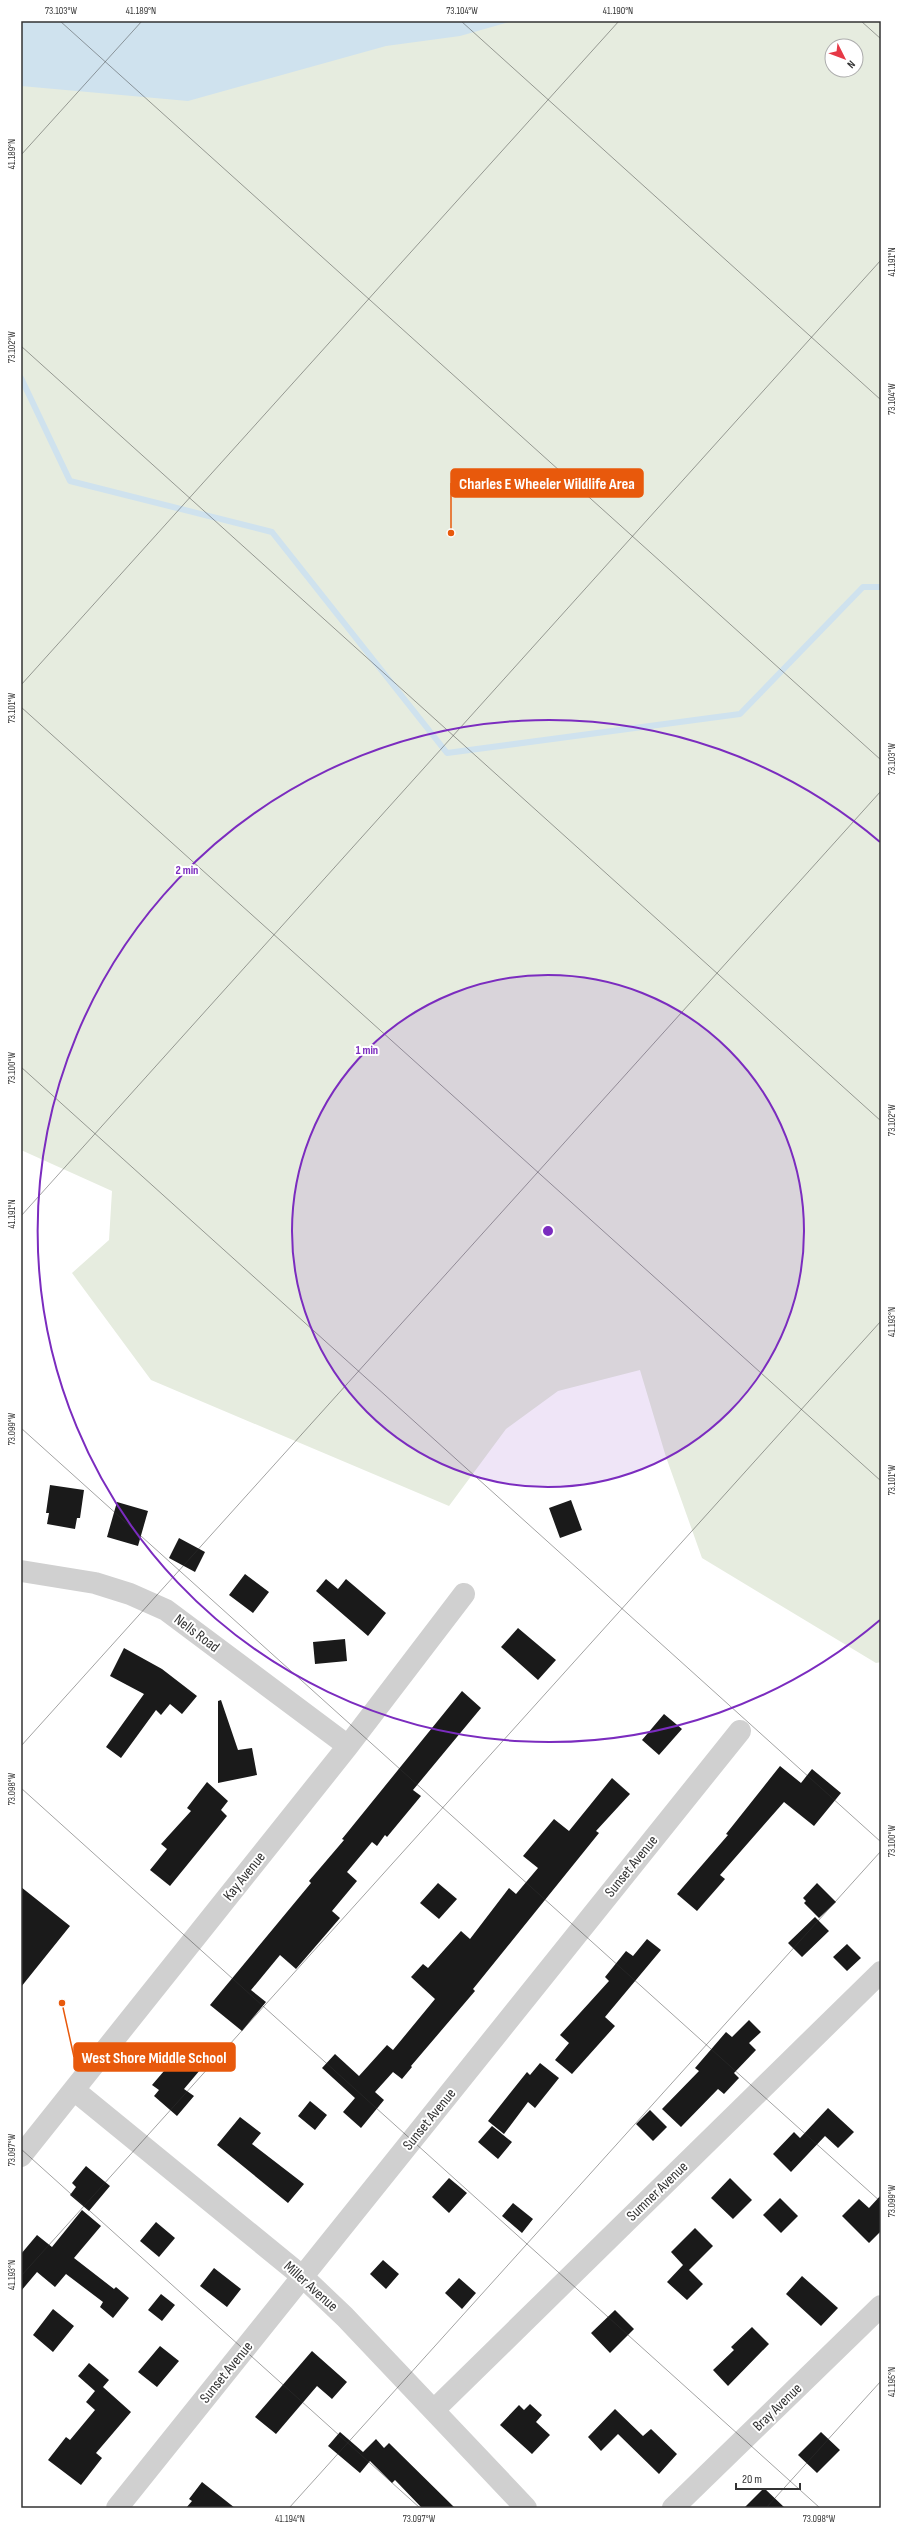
<svg xmlns="http://www.w3.org/2000/svg" width="902" height="2529" viewBox="0 0 902 2529" font-family="'Sofia Sans Condensed',sans-serif">
  <rect width="100%" height="100%" fill="#fff"/>
  <path fill="#e6ecdf" fill-rule="evenodd" d="M21 21H881V1662L876 1663 702 1558 666 1457 640 1370 558 1391 506 1429 449 1506 151 1380 72 1273 109 1240 112 1191 21 1150ZM832 46H856V70H832Z"/>
  <path fill="#cfe2ee" d="M21 21H513L460 36 386 46 188 101 21 86Z"/>
  <g fill="none" stroke-linecap="round" stroke-linejoin="round">
    <path stroke="#cfe2ee" stroke-width="6" d="M21 378 70 481 272 532 447 753 740 714 863 587H881"/>
  </g>
  <path fill="#1a1a1a" d="M50 1485 84 1490 80 1518H77L75 1529 47 1524 49 1513H46Z
    M571 1500 582 1530 560 1538 549 1508Z
    M117 1502 148 1511 138 1546 107 1537Z
    M179 1538 205 1552 195 1572 169 1558Z
    M245 1574 269 1592 253 1613 229 1595Z
    M326 1579 338 1589 346 1579 386 1613 368 1636 316 1591Z
    M518 1628 556 1660 538 1680 501 1647Z
    M345 1639 347 1661 315 1664 313 1642Z
    M124 1648 162 1669 197 1696 182 1714 170 1704 161 1715 156 1710 121 1758 106 1747 144 1694 110 1676Z
    M462 1691 481 1708 413 1790 421 1796 387 1837 385 1835 377 1846 372 1842 347 1872 357 1881 332 1911 340 1918 296 1969 280 1955 251 1990 266 2002 242 2031 210 2005 311 1883 309 1881 344 1840 342 1839Z
    M221 1700 238 1750 252 1748 257 1775 218 1783V1701Z
    M664 1714 682 1729 659 1755 642 1740Z
    M780 1766 801 1783 812 1769 841 1793 814 1826 784 1802 720 1875 725 1879 697 1911 677 1894 728 1835 726 1834Z
    M612 1778 630 1794 596 1831 599 1833 473 1989 475 1991 411 2066 412 2067 402 2079 393 2072 375 2092 384 2100 361 2128 343 2112 355 2098 322 2068 335 2054 359 2076 387 2045 393 2050 435 1999 411 1977 423 1964 428 1968 461 1931 470 1939 509 1888 516 1894 538 1868 523 1856 554 1819 569 1831Z
    M207 1782 228 1801 221 1810 227 1816 170 1886 150 1870 167 1849 161 1844 191 1811 187 1808Z
    M438 1883 457 1899 439 1919 420 1903Z
    M817 1883 836 1902 819 1918 804 1903 806 1901 803 1898Z
    M21 1887 70 1926 21 1987Z
    M815 1917 829 1931 802 1957 788 1943Z
    M647 1939 661 1950 605 2017 615 2026 572 2074 555 2060 569 2043 560 2035 609 1981 605 1977 626 1951 633 1956Z
    M847 1944 861 1958 847 1971 833 1957Z
    M749 2020 761 2032 749 2043 756 2050 734 2073 739 2078 724 2094 718 2089 681 2127 662 2109 699 2071 695 2068 726 2032 732 2037Z
    M176 2050 200 2070 184 2089 194 2096 177 2116 154 2096 159 2090 152 2085 164 2071 160 2068Z
    M540 2063 559 2078 535 2108 528 2102 504 2134 488 2121 527 2072 530 2075Z
    M310 2101 327 2115 315 2130 298 2116Z
    M828 2108 854 2132 838 2148 825 2136 791 2172 773 2154 794 2132 800 2138Z
    M650 2110 667 2127 653 2141 636 2124Z
    M240 2117 261 2133 252 2144 304 2184 288 2203 217 2145Z
    M492 2126 512 2142 498 2159 478 2142Z
    M86 2166 110 2186 89 2211 70 2195 76 2187 72 2183Z
    M449 2178 467 2193 449 2213 432 2197Z
    M730 2178 752 2200 733 2219 711 2198Z
    M881 2195V2231L869 2243 842 2216 859 2199 869 2208Z
    M780 2198 798 2216 781 2233 763 2215Z
    M513 2203 533 2219 522 2233 502 2216Z
    M82 2210 101 2226 74 2258 114 2289 116 2287 129 2298 113 2318 100 2307 103 2302 66 2274 55 2287 37 2272 21 2291V2254L37 2235 52 2247Z
    M156 2222 175 2238 159 2257 140 2241Z
    M695 2228 713 2246 689 2270 703 2284 687 2300 667 2282 683 2265 671 2252Z
    M383 2260 399 2274 386 2289 370 2274Z
    M214 2268 241 2289 227 2307 200 2286Z
    M802 2276 838 2308 821 2326 786 2294Z
    M459 2278 476 2293 462 2309 445 2293Z
    M161 2294 175 2305 162 2321 148 2310Z
    M53 2309 74 2326 53 2352 33 2335Z
    M615 2310 634 2329 610 2353 591 2333Z
    M752 2327 769 2344 728 2386 713 2370 734 2350 731 2347Z
    M160 2346 179 2361 157 2387 138 2372Z
    M312 2351 347 2382 332 2399 317 2386 276 2434 255 2417Z
    M89 2363 109 2380 103 2387 131 2412 96 2453 102 2458 81 2485 48 2460 66 2437 70 2440 95 2410 86 2402 95 2391 78 2376Z
    M530 2404 542 2415 536 2422 550 2435 532 2454 500 2425 519 2405 524 2410Z
    M615 2409 643 2436 651 2429 677 2454 659 2474 618 2434 601 2451 588 2437Z
    M340 2432 363 2452 376 2439 384 2448 389 2443 455 2508H422L395 2480 392 2483 370 2461 360 2473 328 2446Z
    M821 2432 840 2450 817 2473 798 2455Z
    M202 2482 235 2508H186L192 2501 189 2499Z
    M764 2488 785 2508H744Z"/>
  <g fill="none" stroke-linecap="round" stroke-linejoin="round">
    <path stroke="#d0d0d0" stroke-width="22" d="M21 1571 95 1583 130 1594 166 1610 348 1746
      M74 2090 303 2277 345 2317 526 2508
      M21 2156 348 1746 464 1594
      M434 2410 881 1972
      M117 2508 740 1731
      M673 2508 881 2306"/>
  </g>
  <path fill="none" stroke="#333" stroke-width="1" stroke-opacity="0.45" d="M60 21 881 760M461 21 881 400M861 21 881 39M21 155 142 21M21 346 881 1121M21 685 619 21M21 707 881 1481M21 1067 881 1842M21 1216 881 260M21 1428 881 2202M21 1746 881 791M21 1788 820 2508M21 2149 420 2508M21 2276 881 1321M289 2508 881 1851M766 2508 881 2381"/>
  <circle cx="548" cy="1231" r="256" fill="#7b2cbf" fill-opacity=".12"/>
  <g fill="none" stroke="#7b2cbf" stroke-width="2">
    <circle cx="548" cy="1231" r="256"/>
    <path d="M880 1620A511 511 0 1 1 880 842"/>
  </g>
  <g text-anchor="middle" stroke-width="4" stroke-linejoin="round" paint-order="stroke">
    <g font-size="15" fill="#333" stroke="#fff">
      <text transform="translate(197 1633) rotate(37)" y="5">Nells Road</text>
      <text transform="translate(631 1866) rotate(-51)" y="5">Sunset Avenue</text>
      <text transform="translate(244 1876) rotate(-51)" y="5">Kay Avenue</text>
      <text transform="translate(429 2119) rotate(-51)" y="5">Sunset Avenue</text>
      <text transform="translate(657 2191) rotate(-44)" y="5">Sumner Avenue</text>
      <text transform="translate(311 2286) rotate(42)" y="5">Miller Avenue</text>
      <text transform="translate(226 2372) rotate(-51)" y="5">Sunset Avenue</text>
      <text transform="translate(777 2407) rotate(-44)" y="5">Bray Avenue</text>
    </g>
  </g>
  <circle cx="548" cy="1231" r="6" fill="#7b2cbf" stroke="#fff" stroke-width="2"/>
  <g font-size="12" text-anchor="middle" font-weight="bold" fill="#7b2cbf" stroke="#fff" stroke-width="4" stroke-linejoin="round" paint-order="stroke">
    <text x="187" y="874">2 min</text>
    <text x="367" y="1054">1 min</text>
  </g>
  <path fill="none" stroke="#e8590c" stroke-width="1.5" d="M451 533L451 483M62 2003L74 2057"/>
  <g fill="#e8590c" stroke="#fff" stroke-width="1.5">
    <circle cx="451" cy="533" r="4"/>
    <circle cx="62" cy="2003" r="4"/>
  </g>
  <g fill="#e8590c" stroke="#e8590c" stroke-width="1.5">
    <rect x="451" y="469" width="192" height="28" rx="4"/>
    <rect x="74" y="2043" width="161" height="28" rx="4"/>
  </g>
  <g font-size="16" text-anchor="middle" font-weight="bold" fill="#fff">
    <text x="547" y="489">Charles E Wheeler Wildlife Area</text>
    <text x="154" y="2063">West Shore Middle School</text>
  </g>
  <rect width="902" height="2529" fill="none" stroke="#ffffff" stroke-width="44"/>
  <g transform="translate(844 58) rotate(132)"><circle r="19" fill="#ffffff" stroke="#adadad"/>
  <path d="M0-3L7 15L0 10L-7 15Z" fill="#e63946"/>
  <text y="-6" font-size="11" font-weight="bold" text-anchor="middle" fill="#333333">N</text>
  </g>
  <path d="M736 2483v6h64v-6" fill="none" stroke="#333333" stroke-width="2"/>
  <text x="742" y="2483" font-size="12" fill="#333333" stroke="#ffffff" stroke-width="3" paint-order="stroke">20 m</text>
  <rect x="22" y="22" width="858" height="2485" fill="none" stroke="#333" stroke-width="1.5"/>
  <g font-size="10" text-anchor="middle" fill="#333">
    <text x="61" y="14">73.103°W</text>
    <text x="141" y="14">41.189°N</text>
    <text x="462" y="14">73.104°W</text>
    <text x="618" y="14">41.190°N</text>
    <text transform="translate(11 154) rotate(-90)" y="4">41.189°N</text>
    <text transform="translate(891 262) rotate(-90)" y="4">41.191°N</text>
    <text transform="translate(11 347) rotate(-90)" y="4">73.102°W</text>
    <text transform="translate(891 399) rotate(-90)" y="4">73.104°W</text>
    <text transform="translate(11 708) rotate(-90)" y="4">73.101°W</text>
    <text transform="translate(891 759) rotate(-90)" y="4">73.103°W</text>
    <text transform="translate(11 1068) rotate(-90)" y="4">73.100°W</text>
    <text transform="translate(891 1120) rotate(-90)" y="4">73.102°W</text>
    <text transform="translate(11 1214) rotate(-90)" y="4">41.191°N</text>
    <text transform="translate(891 1322) rotate(-90)" y="4">41.193°N</text>
    <text transform="translate(11 1429) rotate(-90)" y="4">73.099°W</text>
    <text transform="translate(891 1480) rotate(-90)" y="4">73.101°W</text>
    <text transform="translate(11 1789) rotate(-90)" y="4">73.098°W</text>
    <text transform="translate(891 1841) rotate(-90)" y="4">73.100°W</text>
    <text transform="translate(11 2150) rotate(-90)" y="4">73.097°W</text>
    <text transform="translate(891 2201) rotate(-90)" y="4">73.099°W</text>
    <text transform="translate(11 2275) rotate(-90)" y="4">41.193°N</text>
    <text transform="translate(891 2382) rotate(-90)" y="4">41.195°N</text>
    <text x="290" y="2522">41.194°N</text>
    <text x="419" y="2522">73.097°W</text>
    <text x="819" y="2522">73.098°W</text>
  </g>
</svg>
